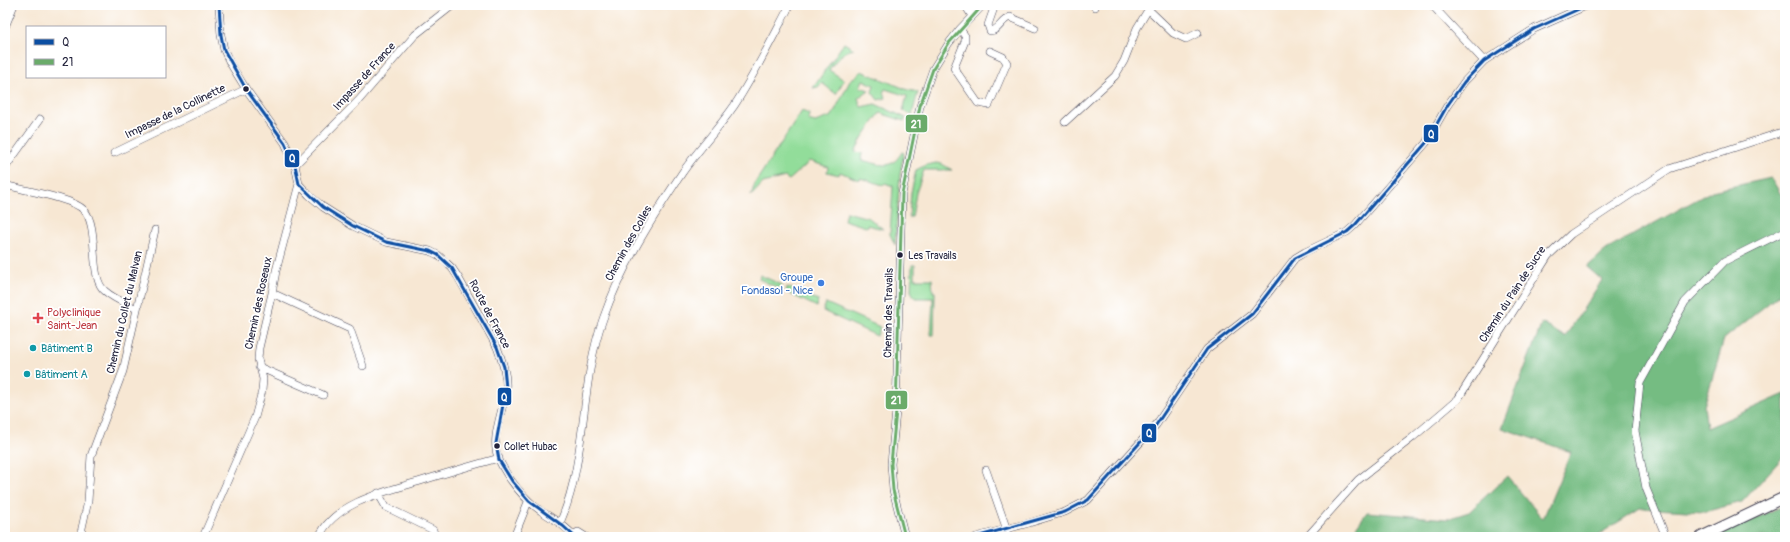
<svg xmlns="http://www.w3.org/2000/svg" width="1790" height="542" viewBox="0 0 1790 542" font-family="Pangolin,sans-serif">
  <rect width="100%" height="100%" fill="#fff"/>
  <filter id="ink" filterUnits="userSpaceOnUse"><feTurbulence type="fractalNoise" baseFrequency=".025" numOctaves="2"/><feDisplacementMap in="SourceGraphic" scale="8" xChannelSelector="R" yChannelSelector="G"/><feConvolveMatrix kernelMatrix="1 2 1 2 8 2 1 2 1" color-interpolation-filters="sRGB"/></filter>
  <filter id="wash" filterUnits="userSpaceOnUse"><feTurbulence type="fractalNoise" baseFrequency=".012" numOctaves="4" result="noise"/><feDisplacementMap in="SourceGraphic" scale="16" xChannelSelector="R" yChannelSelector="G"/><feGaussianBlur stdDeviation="0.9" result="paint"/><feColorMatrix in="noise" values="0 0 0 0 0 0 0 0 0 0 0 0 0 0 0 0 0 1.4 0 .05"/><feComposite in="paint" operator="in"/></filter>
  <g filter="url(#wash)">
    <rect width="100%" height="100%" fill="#f7e7d3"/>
    <path fill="#92dd9a" stroke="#5a806a" d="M844 43 854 49C843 51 835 60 829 70L844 80 836 94 822 83 818 87 813 88Z
      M861 71 908 90 918 92 912 115 903 111 907 96 885 89 883 93 885 95 886 98 878 100 872 92 874 85 863 80 860 87 869 90 858 98 861 107 875 104 906 118 904 121 880 113 862 138 855 152 862 153 861 160C881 164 890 172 902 152L904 153 900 174 895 245 890 234 893 186 885 183 883 185 860 178 859 180 840 172 839 175 827 172 828 167 809 161 804 167 789 180 785 177 763 183 751 196 755 183 802 111 809 114 808 120 815 122 832 116 851 79 855 77Z
      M936 163 942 164 952 170H924L916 193 912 217H909L911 193 916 170 926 165Z
      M846 212 869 218 883 229 867 225 866 227 844 220Z
      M912 265H915V279H932L933 292H935L934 335H931L933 298H915L911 291Z
      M760 275 782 285 780 289 759 279Z
      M787 287 818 300 817 307 786 292Z
      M826 303 880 327 877 336 823 311Z"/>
    <path fill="#75bc82" stroke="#4c6f5e" d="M1771 178 1785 201V290L1724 339 1704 406 1707 428 1785 394V455L1742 502 1704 512 1640 508 1595 537H1349L1367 512 1447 519 1469 512 1507 476 1543 519 1571 452 1502 428 1542 323 1565 337 1602 280 1587 267 1606 250 1712 191Z
      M1785 505V537H1714Z"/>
  </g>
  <g filter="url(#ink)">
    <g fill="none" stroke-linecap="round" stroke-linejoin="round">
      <g stroke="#424052" stroke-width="8">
        <path id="street" d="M219 5 221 35 224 50 230 63 246 89 285 143 295 165 299 184 309 195 323 207 353 226 386 242 430 251 438 255 452 268 458 277 497 347C502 360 507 374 506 388 504 411 489 438 499 460 508 479 524 499 541 511 553 519 565 525 575 537
          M965 5 972 16
          M995 5 988 25 990 31C999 31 1001 20 1010 17L1035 28
          M1432 5 1484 61
          M1095 7V5
          M1148 9 1173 33 1186 39 1198 33
          M5 27 14 5
          M960 29 965 36V41L954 68 978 103 989 105 1007 63 1003 57 990 51
          M1065 122 1115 76 1124 61 1137 28 1151 5
          M114 153 246 89
          M295 165 359 100 415 35 453 5
          M5 168 40 119
          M5 185C22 190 73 198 84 210 100 227 88 278 105 291 114 299 127 304 137 309
          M272 293 350 329 363 366
          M259 367 323 395
          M986 470 1007 530
          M378 493 386 507 433 530 435 537
          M560 523C588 458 579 385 603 319 621 267 652 218 682 173 698 150 718 129 734 106 755 74 772 39 790 5
          M573 535 578 532 586 537
          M80 537 88 501 91 456 123 371 155 230
          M203 537 255 417 262 391 263 379 258 359 259 348 272 293 276 271 299 184
          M319 537C335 501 391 490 424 480 449 472 474 465 499 458
          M514 537 528 502
          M905 537 893 490 891 464 896 411 902 194 920 106 933 69 949 43 960 29 983 5
          M976 537 1029 523 1065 512 1088 500 1156 425 1207 349 1252 314 1295 258 1305 252 1347 232 1355 225 1426 143 1447 106 1464 82 1484 61 1534 29 1588 5
          M1307 537 1358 480 1412 438 1458 399 1548 256 1571 234 1669 169 1785 131
          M1666 537 1646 488 1635 431 1640 383 1685 302 1725 261 1785 231"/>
      </g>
      <g stroke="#424052" stroke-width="12">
        <path id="secondary" d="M1701 537 1785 497"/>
      </g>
      <use href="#street" stroke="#fff" stroke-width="7"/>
      <use href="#secondary" stroke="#fff" stroke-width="10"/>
      <g stroke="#fff" stroke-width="6">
        <path id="bus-1" d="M219 5 221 35 224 50 246 89 285 143 295 165 299 184 323 207 353 226 386 242 430 251 438 255 452 268 497 347 504 367 506 388 496 443 499 460 512 481 529 501 563 526 575 537
          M976 537 1065 512 1088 500 1156 425 1207 349 1252 314 1295 258 1347 232 1355 225 1426 143 1447 106 1464 82 1484 61 1534 29 1588 5"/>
      </g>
      <g stroke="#fff" stroke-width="6">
        <path id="bus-2" d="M905 537 893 490 891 464 896 411 902 194 920 106 933 69 949 43 983 5"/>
      </g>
      <use href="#bus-1" stroke="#0b4ea2" stroke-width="3"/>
      <use href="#bus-2" stroke="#6aab6a" stroke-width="3"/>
    </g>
  </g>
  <g fill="#22223b" stroke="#fff" stroke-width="1.5">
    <circle cx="246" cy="89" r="3.5"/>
    <circle cx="900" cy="255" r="3.5"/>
    <circle cx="497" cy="446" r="3.5"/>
  </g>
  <circle fill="#3f7fe0" stroke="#fff" stroke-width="1.5" cx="821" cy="283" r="4"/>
  <path fill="#e0444e" stroke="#fff" stroke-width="1.5" d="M36 312h4v4h4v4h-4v4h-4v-4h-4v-4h4z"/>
  <g fill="#0f9aa8" stroke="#fff" stroke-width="1.5">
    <circle cx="33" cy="348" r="4"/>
    <circle cx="27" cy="374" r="4"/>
  </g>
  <g text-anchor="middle" stroke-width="3.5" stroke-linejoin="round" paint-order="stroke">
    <g font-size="10" fill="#22223b" stroke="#fff" text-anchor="start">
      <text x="908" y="259">Les Travails</text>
      <text x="504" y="450">Collet Hubac</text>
    </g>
    <g font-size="11" fill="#22223b" stroke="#fff">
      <text transform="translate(364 76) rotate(-48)" y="4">Impasse de France</text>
      <text transform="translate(175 111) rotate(-26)" y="4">Impasse de la Collinette</text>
      <text transform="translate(628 243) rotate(-61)" y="4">Chemin des Colles</text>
      <text transform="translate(1512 294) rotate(-57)" y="4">Chemin du Pain de Sucre</text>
      <text transform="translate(258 303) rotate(-78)" y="4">Chemin des Roseaux</text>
      <text transform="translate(124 312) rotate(-77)" y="4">Chemin du Collet du Malvan</text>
      <text transform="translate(888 313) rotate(-89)" y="4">Chemin des Travails</text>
      <text transform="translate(490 314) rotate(62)" y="4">Route de France</text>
    </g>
    <g font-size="11" fill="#366cbe" stroke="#fff" text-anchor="end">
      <text x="813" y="281">Groupe<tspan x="813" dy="13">Fondasol - Nice</tspan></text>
    </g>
    <g font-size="11" fill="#be3a42" stroke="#fff" text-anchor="start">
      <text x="47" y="316">Polyclinique<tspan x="47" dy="13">Saint-Jean</tspan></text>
    </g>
    <g font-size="11" fill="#0d838f" stroke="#fff" text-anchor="start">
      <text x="41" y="352">Bâtiment B</text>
      <text x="35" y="378">Bâtiment A</text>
    </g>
  </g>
  <g stroke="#fff" stroke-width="1.5">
    <rect x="905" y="114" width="23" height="19" rx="4" fill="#6aab6a"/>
    <rect x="1423" y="124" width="16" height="19" rx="4" fill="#0b4ea2"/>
    <rect x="284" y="149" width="16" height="19" rx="4" fill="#0b4ea2"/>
    <rect x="497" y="387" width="15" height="19" rx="4" fill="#0b4ea2"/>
    <rect x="885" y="390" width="23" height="20" rx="4" fill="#6aab6a"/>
    <rect x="1141" y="423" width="16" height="20" rx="4" fill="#0b4ea2"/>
  </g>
  <g font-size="11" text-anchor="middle" font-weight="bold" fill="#fff">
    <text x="916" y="128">21</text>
    <text x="1431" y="138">Q</text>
    <text x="292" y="162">Q</text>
    <text x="504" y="401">Q</text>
    <text x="896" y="404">21</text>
    <text x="1149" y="437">Q</text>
  </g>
  <rect width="1790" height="542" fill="none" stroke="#fff" stroke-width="20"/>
  <rect x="26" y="26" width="140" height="52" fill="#ffffff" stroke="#a7a7b1"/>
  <rect x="34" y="39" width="20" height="6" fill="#0b4ea2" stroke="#a7a7b1"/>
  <text x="62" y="46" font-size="12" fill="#22223b">Q</text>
  <rect x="34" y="59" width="20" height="6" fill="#6aab6a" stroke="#a7a7b1"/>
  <text x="62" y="66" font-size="12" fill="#22223b">21</text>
</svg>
